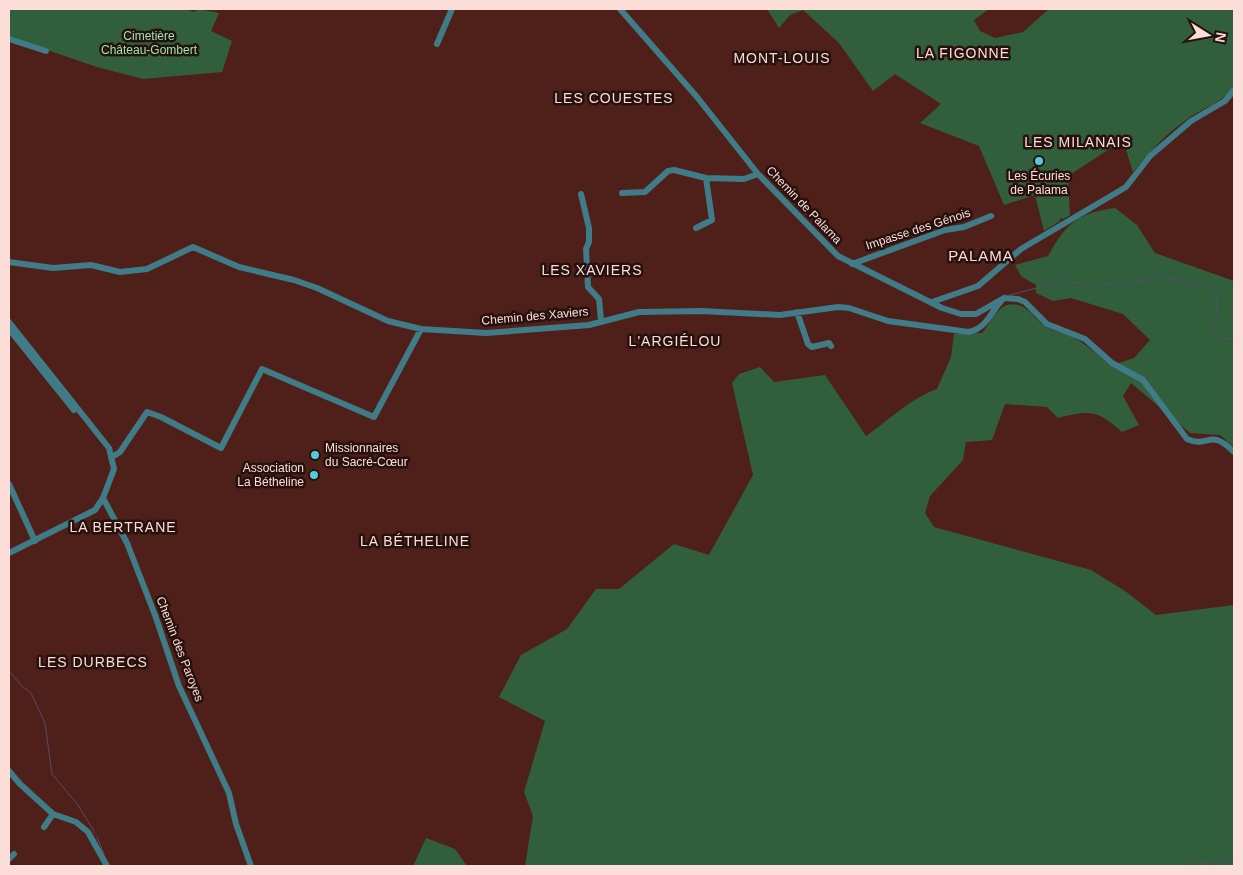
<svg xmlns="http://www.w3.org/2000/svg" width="1243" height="875" viewBox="0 0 1243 875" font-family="Arial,sans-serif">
  <rect width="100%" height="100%" fill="#4e2019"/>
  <path fill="#315f3c" d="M9 9H185L194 12 198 9 219 13 211 31 232 41 222 72 143 79 97 67 9 37Z
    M767 9H989L974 20 980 31 995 38 1023 32 1049 9H1234V86C1222 104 1203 107 1186 120 1166 134 1148 153 1133 172L1123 140 1068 176 1070 215 1063 219 1060 218V221L1044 231 1035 195 1004 205 979 146 920 123 941 104 895 74 873 91 839 43 803 10 790 15 779 28Z
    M1115 208 1137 225 1155 253 1234 281V447L1220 435 1190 433 1131 383 1123 396 1139 425 1122 432C1097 410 1091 410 1058 418L1047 407 1005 404 992 440 966 442 963 460 930 496 925 513 934 527 1091 570 1125 591 1156 615 1234 605V866H525L533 816 524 792 545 721 499 697 521 655 567 629 596 589H619L674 544 709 555 753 475 732 383 739 374 760 367 774 382 825 375 866 436C889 420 911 398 937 389L951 357 954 334 982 333C990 325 995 309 1007 305 1025 300 1033 318 1045 326 1054 332 1065 333 1074 338 1088 345 1099 356 1111 366L1134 358 1150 340 1123 314 1071 298 1053 301 1036 293V285L1021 276 1015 265 1048 256C1066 224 1077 213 1115 208Z
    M426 838 455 849 467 866H413Z"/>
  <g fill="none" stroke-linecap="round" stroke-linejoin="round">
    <path stroke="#524e6a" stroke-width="1" d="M1010 295 1060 282 1124 284 1163 277 1208 286 1216 291 1217 313 1214 320V331L1221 338 1234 339
      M9 671 22 686 31 693 45 723 52 774 78 805 95 833
      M97 837 104 854
      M1190 866 1198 862 1215 864 1234 856"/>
    <path stroke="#3f7c87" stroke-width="6" d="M620 9 697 97 758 174 838 256 942 308 961 314H976L1004 298 1018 299 1025 302 1047 324 1085 339 1112 363 1143 380 1187 439C1209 449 1209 427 1234 452
      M9 39 46 51
      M437 44 452 9
      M622 193 645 192 668 171 674 170 706 178 744 179 758 174
      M581 194 589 228V242L586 249 588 287 599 299 601 320
      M696 228 712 220 706 178
      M9 262 53 268 91 265 120 272 147 269 193 247 239 267 294 280 317 288 388 321 421 329 486 333 589 325 639 312 702 311 780 315 838 307 849 308 888 321 969 332C988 328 991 310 1004 298
      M852 264 945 230 964 227 991 216
      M932 302 978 286 1021 249 1126 187 1150 156 1191 121 1225 101 1234 90
      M797 312 808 344 812 347 829 343 831 346
      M9 322 109 448 114 469 103 498 95 510 9 553
      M9 329 74 410
      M112 457 120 452 147 412 161 417 221 448 262 369 374 417 421 329
      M9 484 35 541
      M103 498 127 543 155 615 179 686 229 793 236 824 251 866
      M9 771 20 784 53 814 76 822 88 832 107 866
      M44 827 53 814
      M9 859 14 854"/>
  </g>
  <g fill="#54cadd" stroke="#26110e" stroke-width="2">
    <circle cx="1039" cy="161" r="5"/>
    <circle cx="315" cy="455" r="5"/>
    <circle cx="314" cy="475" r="5"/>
  </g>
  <g text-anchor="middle" stroke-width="5" stroke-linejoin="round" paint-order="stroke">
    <g font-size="12" fill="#98e6a8" stroke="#26110e">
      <text x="149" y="40">Cimetière<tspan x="149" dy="14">Château-Gombert</tspan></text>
    </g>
    <g font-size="12" fill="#fcddd7" stroke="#26110e">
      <text x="1039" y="180">Les Écuries<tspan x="1039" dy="14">de Palama</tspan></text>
      <text x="325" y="452" text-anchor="start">Missionnaires<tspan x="325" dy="14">du Sacré-Cœur</tspan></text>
      <text x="304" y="472" text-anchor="end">Association<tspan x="304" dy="14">La Bétheline</tspan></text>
    </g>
    <g font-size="12" fill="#fcddd7" stroke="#26110e">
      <text transform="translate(804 205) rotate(46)" y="4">Chemin de Palama</text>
      <text transform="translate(918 229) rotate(-18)" y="4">Impasse des Génois</text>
      <text transform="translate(535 316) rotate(-5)" y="4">Chemin des Xaviers</text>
      <text transform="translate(180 649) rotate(69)" y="4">Chemin des Paroyes</text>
    </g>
    <g font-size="14" letter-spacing="1" fill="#fcddd7" stroke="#26110e">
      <text x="963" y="58">LA FIGONNE</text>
      <text x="782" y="63">MONT-LOUIS</text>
      <text x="614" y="103">LES COUESTES</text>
      <text x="1078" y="147">LES MILANAIS</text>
      <text x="592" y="275">LES XAVIERS</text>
      <text x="675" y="346">L'ARGIÉLOU</text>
      <text x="123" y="532">LA BERTRANE</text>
      <text x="415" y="546">LA BÉTHELINE</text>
      <text x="93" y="667">LES DURBECS</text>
    </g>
    <g font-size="15" letter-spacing="1" fill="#fcddd7" stroke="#26110e">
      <text x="981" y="261">PALAMA</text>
    </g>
  </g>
  <rect width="1243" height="875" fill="none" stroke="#fcddd7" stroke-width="20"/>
  <g transform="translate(1208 35) rotate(101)" stroke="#26110e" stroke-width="4" paint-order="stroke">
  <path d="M0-4L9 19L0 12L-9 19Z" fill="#fcddd7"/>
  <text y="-8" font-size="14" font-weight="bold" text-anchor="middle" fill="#fcddd7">N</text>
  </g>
</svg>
